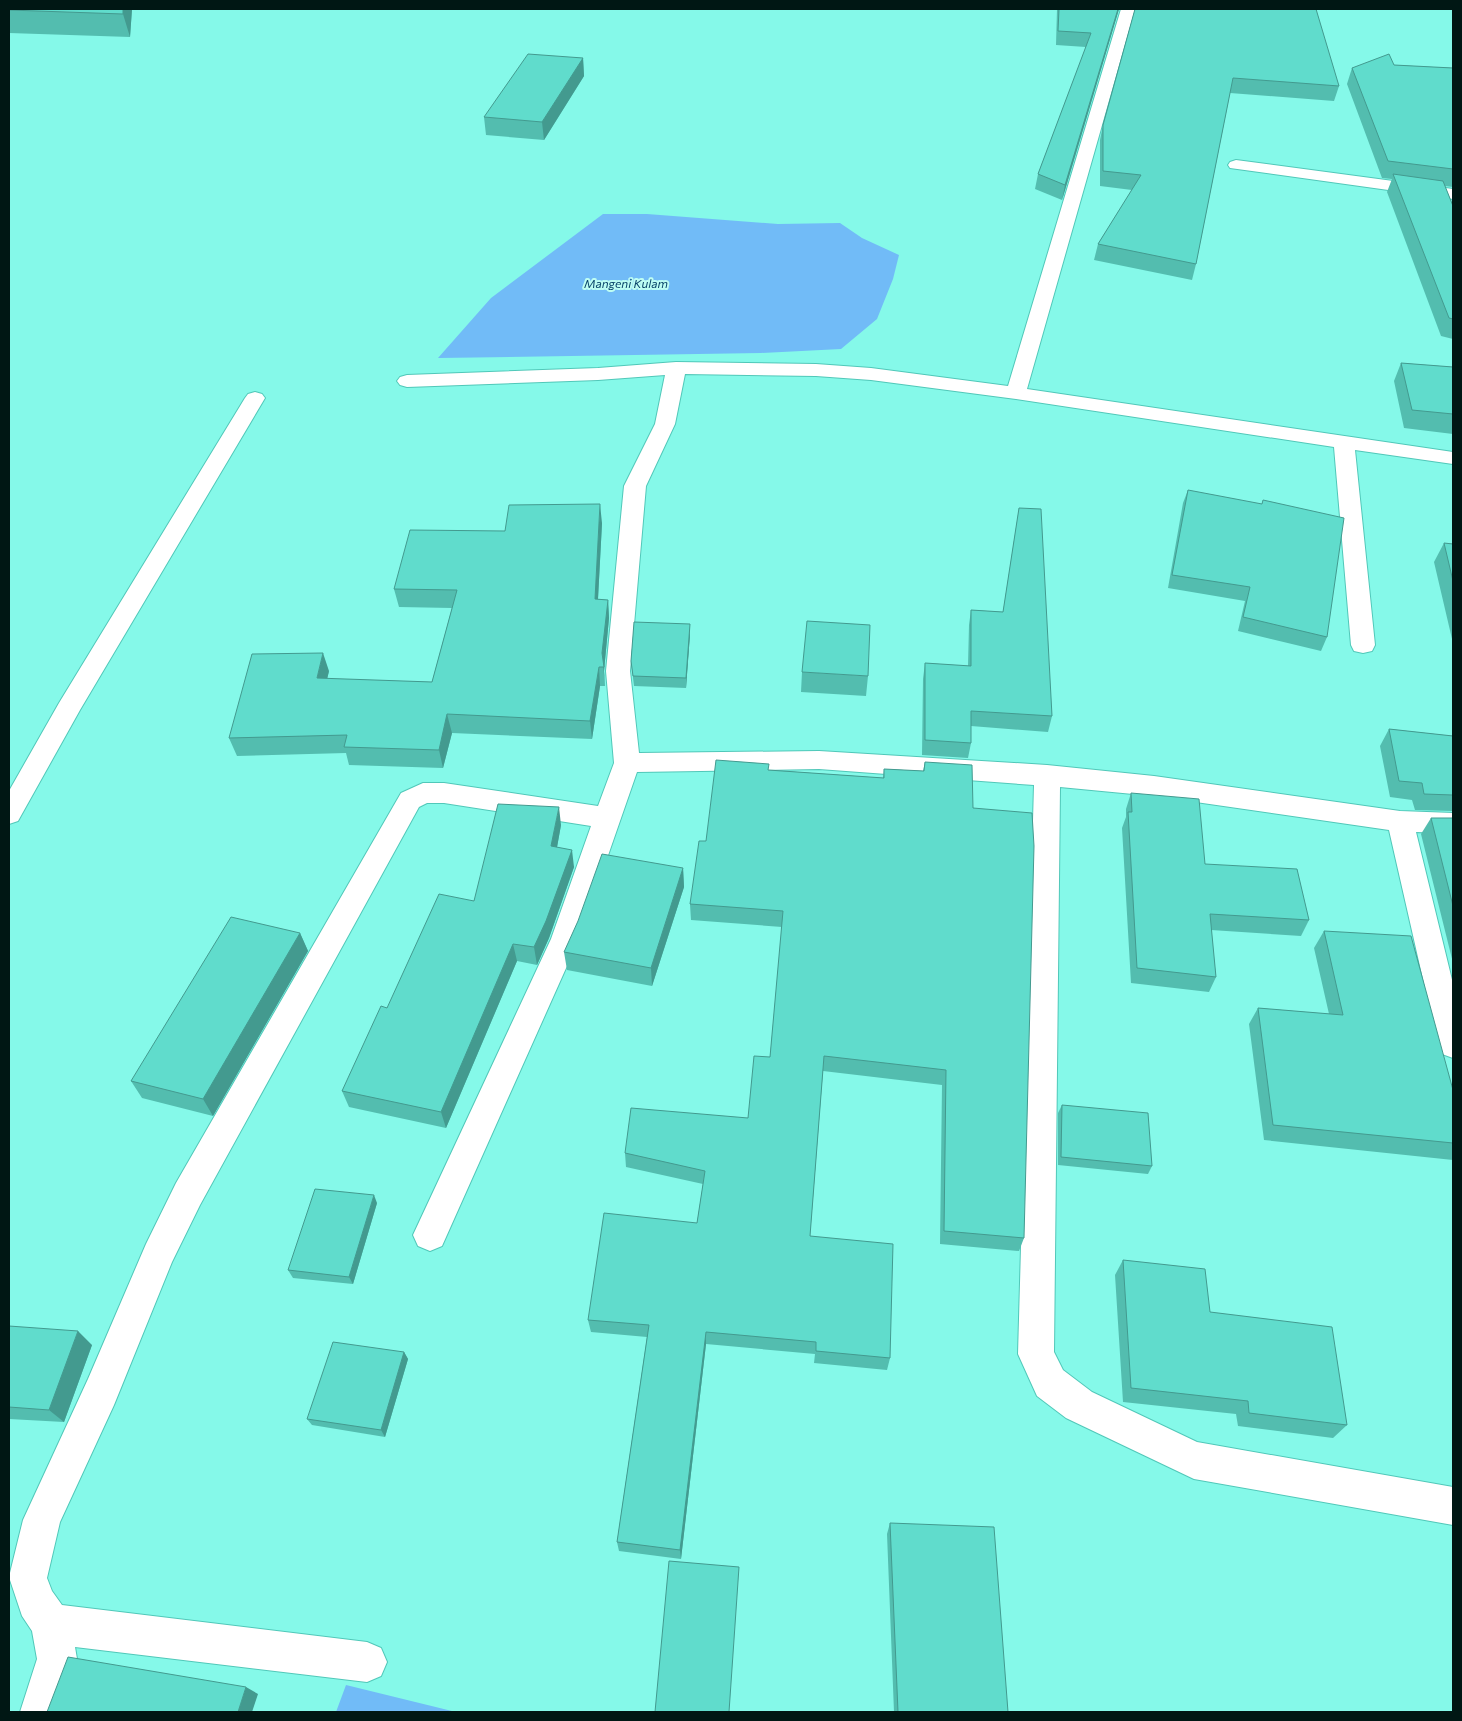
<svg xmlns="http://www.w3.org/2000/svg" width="1462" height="1721" viewBox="0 0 1462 1721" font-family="Commissioner,sans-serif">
  <rect width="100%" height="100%" fill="#85f9e9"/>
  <path fill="#71bbf7" d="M603 214H647L778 224 840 223 862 238 899 255 893 279 877 319 841 349 761 353 438 358 491 298Z
    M346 1685 456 1712H336Z"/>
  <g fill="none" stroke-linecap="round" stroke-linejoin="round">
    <g stroke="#51c8b9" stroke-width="2">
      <path id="minor" d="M1121 9H1135L1027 389 1453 452V464L1355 450 1375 645 1372 651 1363 653 1354 651 1351 645 1334 447 1016 399 871 380 816 376 685 374 675 424 646 486 630 671 639 753 819 751 1047 765 1154 776 1400 811 1453 813V833L1416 832 1453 984V1058L1442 1054 1438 1045 1389 830 1154 796 1060 787 1054 1352 1063 1370 1092 1392 1197 1442 1453 1487V1525L1194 1479 1066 1418 1037 1396 1018 1354 1034 785 819 769 637 772 579 939 442 1246 430 1251 418 1246 413 1235 551 939 591 826 444 803H427L419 807 200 1205 172 1262 114 1405 60 1522 47 1578 52 1591 62 1605 367 1642 381 1648 387 1662 381 1676 367 1682 75 1647 77 1659 60 1712H20L37 1659 32 1631 22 1616 9 1577 23 1520 29 1507 88 1379 146 1244 176 1183 401 793 423 783H444L598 806 614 763 606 671 624 486 655 424 665 375 598 380 407 387 400 385 397 381 400 377 407 375 598 368 676 362 816 364 871 368 1008 386Z
        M1236 160 1453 189V199L1230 168 1228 165 1230 162Z
        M255 392 262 394 265 398 80 710 18 821 9 824V791L59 703 245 398 248 394Z"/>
    </g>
    <use href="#minor" fill="#fff" fill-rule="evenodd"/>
  </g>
  <path fill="#53bdaf" d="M9 9H132L130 37 9 33Z
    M1057 9H1119L1062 200 1035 189 1038 174 1086 47 1056 45Z
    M1135 9 1339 86 1334 101 1230 93 1196 264 1192 280 1094 260 1098 244 1132 190 1100 186V140L1103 125Z
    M583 58 584 76 544 140 486 135 484 117Z
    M1394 65 1453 68V187L1445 186 1453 206V339L1441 336 1387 192 1392 179 1382 178 1347 84 1352 68Z
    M1401 363 1453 367V434L1404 428 1394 381Z
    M1188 490 1327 637 1321 651 1238 631 1245 601 1168 588 1183 503Z
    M1019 508 1052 716 1048 732 971 726V743L968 758 922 755 923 679 925 663 968 666 969 625 971 610 1003 612Z
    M602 523 598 599 608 600 609 618 604 671 605 686H600L592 739 452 733 443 768 349 765 346 753 237 756 229 738 329 671 327 679 432 682 452 608 399 607 394 589 505 531Z
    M1444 543 1453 544V639H1452L1434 562Z
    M690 634 686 688 634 686 631 661Z
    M802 672 868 676 866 696 801 692Z
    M1389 729 1453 736V811L1415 810 1412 800 1390 797 1380 746Z
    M925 762 973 808 1024 1238 1019 1251 940 1244 942 1085 823 1071 810 1236 890 1358 887 1370 814 1363 815 1354 706 1344 681 1559 619 1551 617 1542 647 1337 591 1332 588 1320 697 1223 703 1184 626 1167 625 1153 748 1118 770 1057 782 927 691 920 690 904 706 841 769 770 883 778 884 769 923 771Z
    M1131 793 1205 864 1309 920 1301 936 1211 930 1216 977 1209 992 1131 983 1122 828 1126 817V809Z
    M1431 818H1453V963L1421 834Z
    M561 825 557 847 574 867 549 938 537 965 517 961 446 1128 349 1107 342 1091 387 1008 474 901Z
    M683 868 684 887 652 986 567 970 564 952Z
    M1324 931 1453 1090V1160L1264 1140 1249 1024 1258 1008 1329 1014 1314 948Z
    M300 933 308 951 213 1116 142 1098 131 1081Z
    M1062 1105 1152 1166 1148 1174 1058 1165V1113Z
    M377 1203 353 1284 293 1278 288 1270Z
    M1123 1260 1210 1312 1347 1425 1333 1438 1238 1426 1236 1414 1123 1402 1115 1275Z
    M9 1326 92 1345 64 1422 9 1419Z
    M404 1352 408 1359 385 1437 312 1425 307 1419Z
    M890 1523 1008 1712H894L887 1534Z"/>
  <path fill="#439a8f" d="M123 9H132L130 37 123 14Z
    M1118 9H1119L1062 200 1065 185Z
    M583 58 584 76 544 140 542 122Z
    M600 504 602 523 597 617 595 599Z
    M608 600 609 618 604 671 605 686 602 653Z
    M690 624V634L686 688V678Z
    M323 653 329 671 323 696 317 678Z
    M599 667 600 686 592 739 590 721Z
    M447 714 452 733 443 768 439 750Z
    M559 807 561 825 554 864 551 846Z
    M572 850 574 867 549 938 537 965 534 947Z
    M683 868 684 887 652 986 651 968Z
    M300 933 308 951 213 1116 203 1099Z
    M513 944 517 961 446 1128 441 1112Z
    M374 1195 377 1203 353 1284 349 1277Z
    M78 1331 92 1345 64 1422 49 1410Z
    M706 1332V1344L681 1559 680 1550Z
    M404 1352 408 1359 385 1437 381 1430Z
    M246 1687 258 1694 252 1712H238Z"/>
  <path fill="#60dccc" stroke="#439a8f" d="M9 9H123V14L9 10Z
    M1059 9H1118L1065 185 1038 174 1091 33 1058 31Z
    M1135 9H1316L1339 86 1233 78 1196 264 1098 244 1141 175 1103 171V125Z
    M528 54 583 58 542 122 484 117Z
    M1389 54 1394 65 1453 68V169L1388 161 1352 68Z
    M1393 174 1443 181 1453 206V319L1449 318Z
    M1401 363 1453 367V414L1412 410Z
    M1188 490 1262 504 1263 500 1344 518 1327 637 1243 617 1250 587 1172 575Z
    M600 504 595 599 608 600 602 653 604 667H599L590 721 447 714 439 750 344 747 347 735 229 738 252 654 323 653 317 678 432 682 457 590 394 589 410 530 505 531 509 505Z
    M1019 508 1041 509 1052 716 971 711V743L925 740V663L971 666V610L1003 612Z
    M1444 543 1453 544V581Z
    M807 621 870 625 868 676 802 672Z
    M634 622 690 624 686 678 633 676 631 661Z
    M1389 729 1453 736V795L1424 794 1422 783 1399 781Z
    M716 760 769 764 768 770 884 778V769L924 771 925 762 972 765 973 808 1032 813 1034 846 1024 1238 944 1231 946 1070 824 1056 810 1236 893 1244 890 1358 816 1351V1342L706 1332 680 1550 617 1542 649 1325 588 1320 604 1213 697 1223 705 1171 625 1153 631 1108 748 1118 754 1056 770 1057 783 911 690 904 699 841H706Z
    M1131 793 1199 799 1205 864 1297 869 1309 920 1210 914 1216 977 1137 968 1128 812H1132Z
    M498 804 559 807 551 846 572 850 546 921 534 947 513 944 441 1112 342 1091 381 1006 387 1008 439 894 474 901Z
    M1431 818H1453V906Z
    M602 854 683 868 651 968 564 952 578 921Z
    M231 917 300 933 203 1099 131 1081Z
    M1324 931 1411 936 1453 1090V1143L1273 1125 1258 1008 1343 1015Z
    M1062 1105 1148 1113 1152 1166 1061 1157Z
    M315 1189 374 1195 349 1277 288 1270Z
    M1123 1260 1205 1269 1210 1312 1332 1327 1347 1425 1249 1413 1248 1401 1131 1388Z
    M9 1326 78 1331 49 1410 9 1407Z
    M333 1342 404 1352 381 1430 307 1419Z
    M890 1523 994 1527 1008 1712H898Z
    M669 1561 739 1567 729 1712H655Z
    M68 1657 246 1687 238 1712H47Z"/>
  <g text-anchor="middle" stroke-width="4" stroke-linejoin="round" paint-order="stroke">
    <g font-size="12" font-style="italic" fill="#084369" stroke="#bdfdf3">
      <text x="626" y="288">Mangeni Kulam</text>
    </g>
  </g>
  <rect width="1462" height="1721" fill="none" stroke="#001714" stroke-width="20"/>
</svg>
